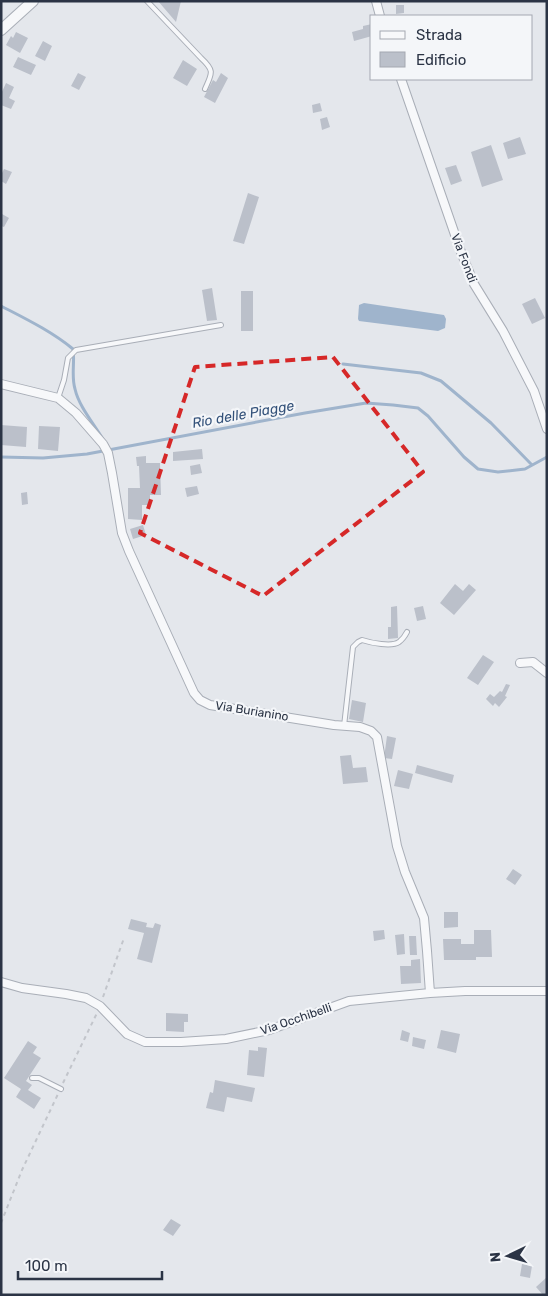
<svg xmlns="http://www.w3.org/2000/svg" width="548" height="1296" viewBox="0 0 548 1296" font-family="Rubik,sans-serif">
  <rect width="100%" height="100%" fill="#e4e7ec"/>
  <path fill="#9fb4cc" d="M364 303 444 315 446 319 445 328 438 331 359 321 358 319 359 305Z"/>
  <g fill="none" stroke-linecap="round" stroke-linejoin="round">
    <path stroke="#9fb4cc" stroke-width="3" d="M1 306C26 319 51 331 73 349 75 362 71 376 75 389 79 407 95 425 104 441
      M343 364 421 373 441 381 491 423 532 465
      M1 457 43 458 87 454 305 413 366 403 393 405 418 408 428 416 464 457 478 469 498 472 525 469 547 457"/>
  </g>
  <path fill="#bbc0ca" d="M158 1H181L176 22Z
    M396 5H404V13L396 14Z
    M372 24V36L354 41 352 32 363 29V26Z
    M16 32 28 38 20 53 6 45 11 36 13 38Z
    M43 41 52 46 45 61 35 56Z
    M18 57 36 65 31 75 13 67Z
    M183 60 197 69 187 86 173 78Z
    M78 73 86 77 79 90 71 86Z
    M221 73 228 78 215 103 204 97 213 80 216 82Z
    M6 83 14 87 9 98 15 101 11 109 1 105V94Z
    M320 103 322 111 313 113 312 105Z
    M327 117 330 127 322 130 320 119Z
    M520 137 526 154 508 159 503 143Z
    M491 145 503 180 482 187 471 152Z
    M456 165 462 181 451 185 445 168Z
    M4 169 12 172 6 184 1 181V175Z
    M248 193 259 197 244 244 233 241Z
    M2 214 9 218 4 227 1 226Z
    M212 288 217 320 207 321 202 290Z
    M241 291H253V331H241Z
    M535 298 545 318 532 324 522 304Z
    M1 425 27 427 26 447 1 445Z
    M39 426 60 427 58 451 38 449Z
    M202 449 203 459 173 461V452Z
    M146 456V463H160L161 495H150V505H142V520L128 519V488H140L139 466H137L136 457Z
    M200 464 202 473 191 475 190 466Z
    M197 486 199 494 187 497 185 488Z
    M27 492 28 504 22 505 21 493Z
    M143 525 146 535 133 539 130 529Z
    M455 584 463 591 469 584 476 590 454 615 440 603Z
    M397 606 398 638 388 639V627H391V607Z
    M423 606 426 619 417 621 414 608Z
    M483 655 494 662 478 685 467 678Z
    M506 684 510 685 505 696 507 697 499 707 495 703 493 706 486 699 490 694 494 697 500 691 502 692Z
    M352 700 366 703 363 722 349 719Z
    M387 736 396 738 392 759 384 758Z
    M351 755 353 768 366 767 368 782 343 784 340 756Z
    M417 765 454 775 452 783 415 773Z
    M398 770 413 774 409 789 394 786Z
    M513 869 522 875 515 885 506 879Z
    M444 912H458V927L444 928Z
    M131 919 147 923 146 927 153 928 155 923 161 925 152 963 137 959 144 933 128 929Z
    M384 930 385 939 374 941 373 931Z
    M474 930H491L492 957H476V960H444L443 939H461V944H474Z
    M404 934 405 954 397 955 395 935Z
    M409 936H416L417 955H410Z
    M420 959 421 983 401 984 400 966H411V960Z
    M166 1013 188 1014V1022H184V1032L166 1031Z
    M402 1030 410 1033 408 1042 400 1040Z
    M441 1030 460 1034 456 1053 437 1048Z
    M413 1037 426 1040 424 1049 412 1046Z
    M28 1041 37 1047 33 1053 41 1058 26 1081 32 1085 28 1090 41 1098 34 1109 16 1097 21 1089 4 1078Z
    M258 1047 267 1048 264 1077 247 1075 249 1050 258 1051Z
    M215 1080 255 1088 252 1102 227 1097 224 1112 206 1108 210 1092 213 1093Z
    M171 1219 181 1225 173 1236 163 1230Z
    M522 1264 532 1266 530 1278 520 1276Z
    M547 1277V1295H543L536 1287Z"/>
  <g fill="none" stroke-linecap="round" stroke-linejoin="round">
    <g stroke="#a9aeb7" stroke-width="6">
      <path id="service" d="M147 1 201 58C215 71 212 73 205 89
        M58 398 64 380 68 358 76 350 221 325
        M344 726 353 647 358 642 362 640C371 643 392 647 399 642 403 639 405 636 407 632
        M32 1078H39L61 1089"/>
    </g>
    <g stroke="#a9aeb7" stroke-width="10">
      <path id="minor" d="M376 1 380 16
        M401 79 461 252 474 284 503 331 534 391 547 429
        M1 384 58 398 76 413 103 444 108 453 112 473 122 533 129 551 194 693 200 700 210 705 334 725 360 727 371 731 377 737 397 846 405 872 424 918 427 951 430 993
        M520 663 533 662 547 673
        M1 982 22 988 66 994 86 998 100 1006 127 1034 145 1042H181L226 1039 269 1030 349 1001 430 993 465 991H547"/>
    </g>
    <g stroke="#a9aeb7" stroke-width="12">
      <path id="tertiary" d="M1 30 33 1"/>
    </g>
    <path stroke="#c2c5cb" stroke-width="2" stroke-dasharray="4 4" stroke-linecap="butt" d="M103 997 124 938
      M63 1083 97 1013
      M1 1223 22 1170 58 1094"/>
    <use href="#service" stroke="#f7f8fa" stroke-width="4"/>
    <use href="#minor" stroke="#f7f8fa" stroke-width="8"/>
    <use href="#tertiary" stroke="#f7f8fa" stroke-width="10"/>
  </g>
  <path fill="none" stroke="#d62828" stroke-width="4" stroke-dasharray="10 6" stroke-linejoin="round" d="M333 357 423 472 263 596 140 533 195 367Z"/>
  <g text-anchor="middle" stroke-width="4.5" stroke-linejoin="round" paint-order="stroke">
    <g font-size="12" fill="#2b3445" stroke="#f4f6f9">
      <text transform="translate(464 258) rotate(69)" y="4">Via Fondi</text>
      <text transform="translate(252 711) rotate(9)" y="4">Via Burianino</text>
      <text transform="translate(296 1019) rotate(-19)" y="4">Via Occhibelli</text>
    </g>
    <g font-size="14" font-style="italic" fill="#34527a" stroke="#f4f6f9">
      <text transform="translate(243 414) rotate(-10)" y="5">Rio delle Piagge</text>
    </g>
  </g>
  <rect width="548" height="1296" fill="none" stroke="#2b3445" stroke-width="5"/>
  <rect x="370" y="15" width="162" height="65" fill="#f4f6f9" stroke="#a4a8b1"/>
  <rect x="380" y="31" width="25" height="8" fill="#f7f8fa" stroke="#a4a8b1"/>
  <text x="416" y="40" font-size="15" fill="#2b3445">Strada</text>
  <rect x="380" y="52" width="25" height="15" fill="#bbc0ca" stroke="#a4a8b1"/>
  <text x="416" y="65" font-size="15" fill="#2b3445">Edificio</text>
  <g transform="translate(508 1256) rotate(265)" stroke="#f4f6f9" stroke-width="4" paint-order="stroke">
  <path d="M0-4L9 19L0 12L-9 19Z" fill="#2b3445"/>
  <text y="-8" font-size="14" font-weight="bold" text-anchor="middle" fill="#2b3445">N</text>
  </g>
  <path d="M18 1271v8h144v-8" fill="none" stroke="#2b3445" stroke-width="2.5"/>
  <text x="25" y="1271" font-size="15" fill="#2b3445" stroke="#f4f6f9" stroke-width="4" paint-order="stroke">100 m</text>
</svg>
